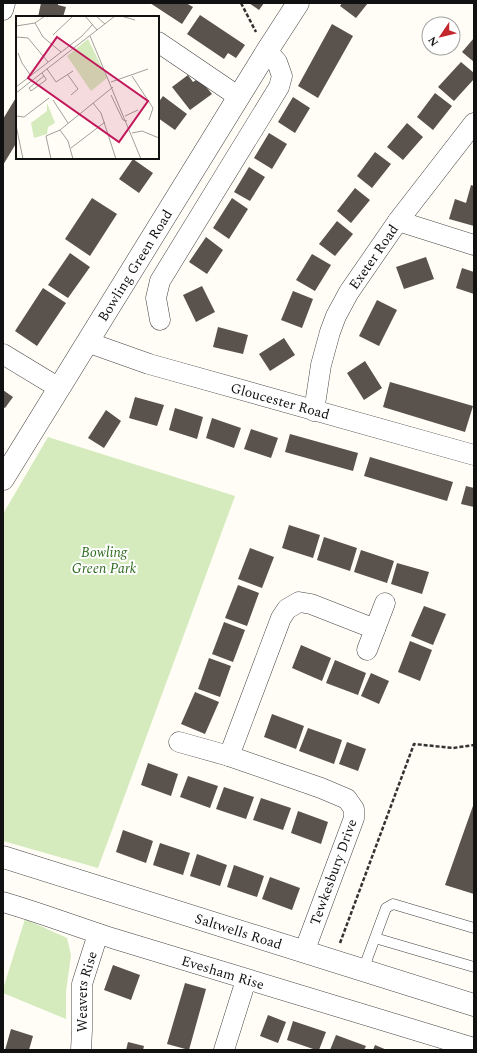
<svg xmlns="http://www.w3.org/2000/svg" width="477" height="1053" viewBox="0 0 477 1053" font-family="Spectral,serif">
  <rect width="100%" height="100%" fill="#fffdf5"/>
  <path fill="#d5ebbd" d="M48 437 235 496 98 868 3 841V514Z
    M25 919 67 938 71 955 66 992V1019L3 993V989Z"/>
  <path fill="#5a524d" d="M41 3H58V5L66 7 63 17H38Z
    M150 3H186L193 7 182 24Z
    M249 3H264L259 10Z
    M342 3H368L356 18 340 6Z
    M200 15 245 45 236 58 228 53 224 59 187 34Z
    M332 24 353 36 318 98 298 86Z
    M474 38V62L462 52Z
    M461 62 474 73V79L454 101 438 87Z
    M188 75 193 82 199 78 212 94 190 110 172 87Z
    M435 93 452 106 433 130 417 117Z
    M17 96V142L3 165V119Z
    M163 96 187 114 175 130 158 118V103Z
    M293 97 310 108 295 133 278 122Z
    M407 123 423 137 403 160 387 147Z
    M269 133 287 144 272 169 254 158Z
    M375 152 391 164 372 188 357 176Z
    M133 159 153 173 139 193 119 179Z
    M249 167 265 177 250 201 234 192Z
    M471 185 474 186V226L449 219 455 199 466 203Z
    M355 188 370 200 351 223 337 211Z
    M92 198 117 214 90 256 65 239Z
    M232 198 248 209 229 239 213 228Z
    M337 221 353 234 335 256 319 244Z
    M206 237 223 250 207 274 189 262Z
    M70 253 90 267 68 298 48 285Z
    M312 254 331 265 315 291 296 280Z
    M426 257 434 279 404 289 396 267Z
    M462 268 474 272V294L456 288Z
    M202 286 215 312 196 322 183 295Z
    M43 288 66 303 37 346 15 331Z
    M293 291 313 299 302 328 281 320Z
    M377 300 397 310 379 346 359 336Z
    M218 327 248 335 243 354 213 347Z
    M284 338 295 355 270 371 259 354Z
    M365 361 382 388 364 400 347 373Z
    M390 382 473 406 465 432 383 407Z
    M3 390 13 397 5 408 3 407Z
    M135 397 164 405 157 426 129 418Z
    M175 408 203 417 197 439 169 430Z
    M106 410 121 421 104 448 88 438Z
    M212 418 241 428 234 448 206 438Z
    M251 429 278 438 271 458 244 449Z
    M290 434 358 453 353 471 285 452Z
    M370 457 453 482 447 501 364 476Z
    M466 486 474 488V507L461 504Z
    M289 525 320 535 313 558 282 548Z
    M324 537 357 548 350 571 317 560Z
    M250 548 274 557 262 588 238 579Z
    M361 550 394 561 387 583 354 572Z
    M397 563 429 572 422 594 391 584Z
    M238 585 259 593 247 626 225 618Z
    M424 606 446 614 433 645 411 636Z
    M224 622 245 630 233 662 212 654Z
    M410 641 432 650 420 681 398 672Z
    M301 645 331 658 322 681 292 668Z
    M209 658 231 666 220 697 198 689Z
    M335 660 366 673 358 695 326 683Z
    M371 673 389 681 379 704 361 696Z
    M195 692 219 702 205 734 181 724Z
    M272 714 304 726 296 749 264 737Z
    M308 728 342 740 334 764 299 751Z
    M347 742 366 749 358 771 339 764Z
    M148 763 178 774 171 796 141 785Z
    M188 776 218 786 210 808 180 797Z
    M224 787 254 797 246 819 216 809Z
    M261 798 291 808 283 830 253 820Z
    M474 803V894L445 885Z
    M298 811 328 822 321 844 291 833Z
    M123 830 153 841 146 863 116 852Z
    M160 843 190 853 183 875 153 865Z
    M197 854 227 865 220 886 190 876Z
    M234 865 264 876 257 897 227 887Z
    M270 877 300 888 292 910 262 899Z
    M113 965 140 975 131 1000 104 990Z
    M185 983 206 989 189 1050 167 1044Z
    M268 1015 286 1022 278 1043 260 1036Z
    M293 1021 326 1032 319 1050H316L287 1040Z
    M11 1029 33 1036 29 1050H5Z
    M336 1035 366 1046 364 1050H330Z
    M128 1042 144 1046 143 1050H126Z
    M375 1045 387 1050H373Z"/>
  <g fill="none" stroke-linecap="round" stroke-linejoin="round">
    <g stroke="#444" stroke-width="11">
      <path id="service" d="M375 938 474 967
        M363 970 386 908 393 904 474 928"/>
    </g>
    <g stroke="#444" stroke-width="21">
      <g id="minor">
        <path d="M3 10 5 3"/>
        <path d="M158 42 239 97"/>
        <path d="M398 221 474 245"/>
        <path d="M160 320 156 298 160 281 279 87 282 76 277 62 267 51"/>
        <path id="s1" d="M87 342 149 364 474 455"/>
        <path d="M3 354 59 388"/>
        <path id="s2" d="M314 411 321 365 330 332 336 316 349 292 398 221 474 123"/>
        <path d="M367 650 385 603"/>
        <path d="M179 742 229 756 321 788 347 799 354 809V818L304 952"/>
        <path d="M229 756 281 618 287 609 299 602 311 604 375 629"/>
        <path id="s3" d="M3 902C41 913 77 927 115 939 234 976 354 1012 474 1048"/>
        <path id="s4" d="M81 1050 82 1030V984L98 934"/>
        <path d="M224 1050 246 980"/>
      </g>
    </g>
    <g stroke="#444" stroke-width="23">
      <g id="tertiary">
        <path id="s5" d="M3 479 267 51 298 3"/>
        <path id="s6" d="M3 857 474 1005"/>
      </g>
    </g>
    <path stroke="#333" stroke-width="2.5" stroke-dasharray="4 2" stroke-linecap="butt" d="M241 3 256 32
      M340 943 414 744 453 748 474 745"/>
    <use href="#service" stroke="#fff" stroke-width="10"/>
    <use href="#minor" stroke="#fff" stroke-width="20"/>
    <use href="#tertiary" stroke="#fff" stroke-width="22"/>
  </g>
  <g text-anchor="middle" stroke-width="4" stroke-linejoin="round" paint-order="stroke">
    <g font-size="14" fill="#111" stroke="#fff">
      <text dy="5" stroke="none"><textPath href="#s2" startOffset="168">Exeter Road</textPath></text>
      <text dy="5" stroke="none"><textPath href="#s5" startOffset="251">Bowling Green Road</textPath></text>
      <text dy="5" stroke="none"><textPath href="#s1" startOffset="202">Gloucester Road</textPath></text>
      <text transform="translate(333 872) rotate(-70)" y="5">Tewkesbury Drive</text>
      <text dy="5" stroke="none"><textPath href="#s6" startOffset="247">Saltwells Road</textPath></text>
      <text dy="5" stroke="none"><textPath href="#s3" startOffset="231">Evesham Rise</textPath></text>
      <text dy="5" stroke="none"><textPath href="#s4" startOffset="59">Weavers Rise</textPath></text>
    </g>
    <g font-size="14" font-style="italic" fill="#2f6b1f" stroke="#fff">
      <text x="104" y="557">Bowling<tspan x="104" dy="16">Green Park</tspan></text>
    </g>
  </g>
  <g transform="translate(16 16)">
    <rect width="143" height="143" fill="#fffdf5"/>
    <path d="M72 23 91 62 75 75 51 40ZM31 87 39 107 32 111 31 118 18 122 15 107 31 95Z" fill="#d5ebbd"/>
    <path fill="none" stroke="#a09f9a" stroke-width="1" d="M69 0 81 14M80 0 89 8M105 0 119 4M19 7 27 21 45 36M0 10 19 7 29 0M37 19 57 0M74 20 125 143M0 21 12 22 32 46M2 37 6 47 15 60M31 53 40 66 57 55M26 57 30 63V64L15 75 13 72 28 60M52 59 62 73 55 79M116 60 137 92 133 104M95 66 132 53M0 71 66 20 77 8M0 77 99 0M95 79 107 104 111 105M37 84 52 107M77 87 85 97 100 143M0 100 8 101 33 82M109 100 122 94M0 109 7 143M44 114 52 125 57 143M116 117 126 115 143 122M55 132 89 106M35 143 30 120 44 114 97 71"/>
    <path fill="#c2185b" fill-opacity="0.15" stroke="#c2185b" stroke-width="2" d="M41 21 132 85 103 126 12 62Z"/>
    <rect width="143" height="143" fill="none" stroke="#111" stroke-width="2"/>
  </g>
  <rect width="477" height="1053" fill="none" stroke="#111111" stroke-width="8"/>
  <g transform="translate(441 36) rotate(235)"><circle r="19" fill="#ffffff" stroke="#a0a0a0"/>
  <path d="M0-3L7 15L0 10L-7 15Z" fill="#c4262e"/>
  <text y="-6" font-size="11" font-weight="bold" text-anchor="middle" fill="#111111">N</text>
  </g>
</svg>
